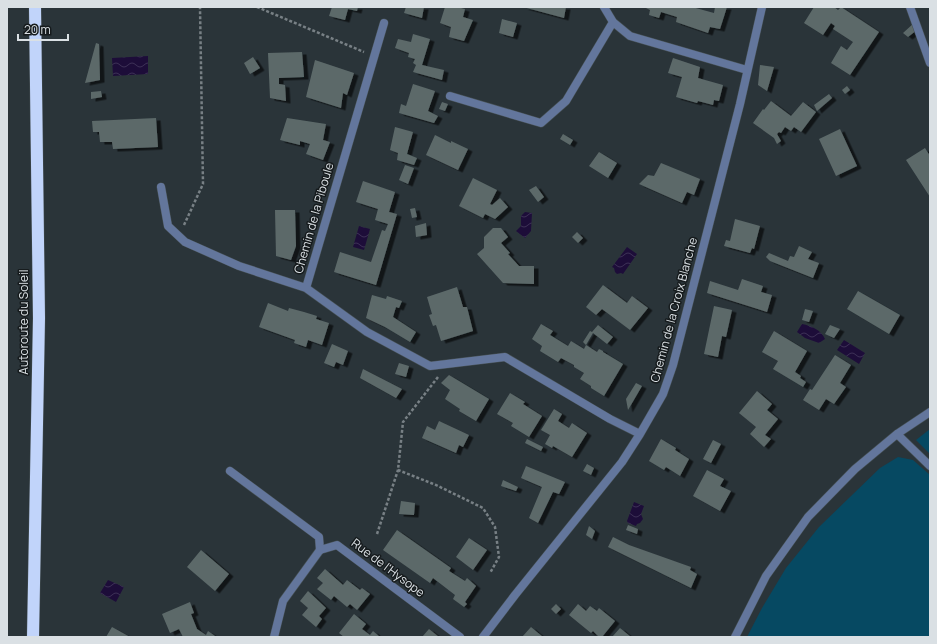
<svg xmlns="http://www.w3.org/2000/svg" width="937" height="644" viewBox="0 0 937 644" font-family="Manrope,sans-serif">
  <defs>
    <pattern id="water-waves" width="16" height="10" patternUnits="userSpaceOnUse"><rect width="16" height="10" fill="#1d0d39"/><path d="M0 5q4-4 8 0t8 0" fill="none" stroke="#3d3056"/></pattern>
    <filter id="shadow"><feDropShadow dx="4.5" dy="2.5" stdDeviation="0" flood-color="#0009"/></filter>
  </defs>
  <rect width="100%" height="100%" fill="#2a3439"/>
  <path fill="#064962" d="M930 429V454L916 440Z
    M898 457 913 460 930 475V637H747L762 608 786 568 819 527 880 468Z"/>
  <path fill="url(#water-waves)" d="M148 56V74L113 76 112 58Z
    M525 212 532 213 531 231 525 238 516 231 521 226V216Z
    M359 226 370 229 364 250 353 247Z
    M627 247 637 254 623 274 621 273 617 274 615 272 614 268 612 267Z
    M802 324C812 326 821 330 825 339L819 343 805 338 797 332Z
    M844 340 865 353 859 364 837 350Z
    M634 502 644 506 641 514 643 519 640 523 637 524 636 526 628 523 627 521Z
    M108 580 124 587 116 602 100 593Z"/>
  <path fill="#5c6969" filter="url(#shadow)" d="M332 7H358L357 11 348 9 345 20 329 16Z
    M406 7H424L422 18 404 13Z
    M445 7H457L465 9 463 17 473 20 464 41 449 37 451 27 440 23Z
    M523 7H566L564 18Z
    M644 7H692L714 13 715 7H727L720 29 710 27 708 33 676 22 677 17 661 12 659 18 649 15 650 10Z
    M814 7H834L838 10 841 7 879 32 850 75 831 63 841 46 847 50 853 42 833 29 835 26 831 23 823 35 804 23Z
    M502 19 517 23 513 37 499 33Z
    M914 23 917 30 908 37 903 33Z
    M413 34 430 39 422 65 444 70 442 80 413 72 416 65 413 63 415 59 408 57 409 53 395 48 398 39 411 42Z
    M96 43 99 44 100 80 85 83Z
    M302 52 304 77 279 78V84L285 85 286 101 270 98 268 53Z
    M253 57 260 68 250 74 244 63Z
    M673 58 700 67 698 78 723 85 719 101 714 100 713 105 698 101 697 103 676 97 682 77 668 73Z
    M315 60 354 73 347 95 343 93 341 108 306 97Z
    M760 65 774 67 767 91 758 85Z
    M413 84 435 91 428 111 438 116 434 123 399 113 401 104 406 106Z
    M847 86 850 90 845 94 842 90Z
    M101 91 102 97 91 99V92Z
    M829 94 832 98 817 111 814 105Z
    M771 101 791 116 803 102 816 112 801 132 794 127 791 131 785 127 781 133 779 132 777 134 781 141 777 144 774 138 753 123 763 109 764 110Z
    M442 102 448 104 445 111 439 109Z
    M156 118 158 147 113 149 112 142H100L99 132H93L92 121Z
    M287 118 326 124 323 140 330 142 323 160 306 154 310 144 300 141V145L280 140Z
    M395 127 413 132 407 154 417 158 414 165 397 160 398 153 390 150Z
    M840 129 857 166 836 176 819 139Z
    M563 134 573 140 570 145 560 139Z
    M435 135 451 143V141L468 149 458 170 426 155Z
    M925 148 930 156V197L906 160Z
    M599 152 617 163 608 178 589 166Z
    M661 163 700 179 694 195 687 192 682 203 639 184 648 175 654 176Z
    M405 165 414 168 408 184 399 180Z
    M473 178 497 190 490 204 492 205 500 198 508 207 495 219 485 214 483 218 459 206Z
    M363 181 395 192 389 212 397 214 376 285 334 272 340 252 371 262 382 230 385 231 388 224 375 220 378 209 356 202Z
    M536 186 544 197 538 202 529 190Z
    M415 208 417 217 412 218 410 209Z
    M275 210H295L296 246 291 260 276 256Z
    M735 219 760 226 754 249 752 248 750 253 724 246 726 240 730 241Z
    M426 223 427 235 416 237 415 226Z
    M493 228H501L508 237 501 243 510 253 508 254 519 266H534V284L503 283 477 254 484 248V237Z
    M577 232 583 238 578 243 572 237Z
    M799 246 812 252 808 259 819 263 813 278 770 261 766 257 769 253 788 261 790 256 794 257Z
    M742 279 763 286 761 292 772 295 767 312 707 293 710 281 738 290Z
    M603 285 627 303 632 296 648 308 630 330 602 309 596 315 586 307Z
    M457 287 463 307H467L473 331 441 341 436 325 433 326 429 315 432 314 427 297Z
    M858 291 900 315 889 334 847 309Z
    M372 295 386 299 387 296 402 301 399 308 396 307 393 317 416 332 410 342 385 327 366 318Z
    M268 303 288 311 289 308 304 312 317 316 316 319 329 323 322 345 308 340 306 347 294 343 295 340 259 327Z
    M714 306 732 310 726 337 722 336 718 357 704 354Z
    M805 309 813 311 809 322 802 320Z
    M541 324 553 331 550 335 568 346 571 341 584 349 586 345 583 342 590 331 592 332 598 325 613 337 607 344 593 333 586 345 597 352 599 349 603 351V352L623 364 604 396 591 388V386L580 379 584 373 574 367V365L561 358 558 362 540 351 542 346 532 339Z
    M830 325 840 329 834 338 825 334Z
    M774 331 807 351 795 372 801 376 800 378 806 382 803 387 773 369 778 361 762 352Z
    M332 344 348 351 343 365 336 362 334 367 324 363Z
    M835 355 851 365 840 383 846 387 834 404 826 399 819 410 803 400 810 389 812 390Z
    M399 363 409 366 406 377 395 374Z
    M363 369 402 389 396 398 360 378Z
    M449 375 489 399 476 421 459 411 460 409 445 399 450 390 441 383Z
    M636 383 642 386 628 410 626 399Z
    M757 391 772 404 767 410 778 419 765 435 771 439 764 447 750 434 756 427 739 413Z
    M510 393 525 402 523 404 542 416 529 437 511 426 513 423 497 414Z
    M554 409 562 414 558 421 569 428 572 423 587 433 572 457 553 446 552 448 545 444 550 435 541 430Z
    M439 421 469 435 463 447 459 445 456 453 422 438 427 426 435 430Z
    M527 439 543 447 541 451 525 443Z
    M661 439 676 448 675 450 689 459 680 476 666 467 664 470 649 461Z
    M713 440 721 444 711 463 703 459Z
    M587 464 594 468 591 475 583 471Z
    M526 466 565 482 559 494 553 492 538 523 529 518 542 487 521 478Z
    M707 470 724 479 720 486 731 491 720 511 693 496Z
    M503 480 518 487 516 491 501 486Z
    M401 501 415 503 414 515 399 514Z
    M628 525 638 529 637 534 626 530Z
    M589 526 595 531 592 539 586 535Z
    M397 530 451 568 449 571 465 581 467 578 476 586 465 602 467 604 464 607 453 599 455 595 433 578 430 583 383 550Z
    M613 537 629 545 691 567 690 570 697 574 691 588 608 547Z
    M469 538 487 550 473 570 456 557Z
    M201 550 229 574 215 591 187 567Z
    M325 569 343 585 347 580 360 590 362 588 370 594 357 610 350 604 347 607 334 596 331 600 317 589 323 583 317 578Z
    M308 591 326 608 319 616 322 619 316 627 302 615 308 608 300 601Z
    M190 602 194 613 191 614 197 629 206 635 208 631 215 636 214 637H183L179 629 170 633 162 614Z
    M556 604 561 609 556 614 551 609Z
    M578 604 586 611 590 606 597 611 599 608 615 621 602 637H599L593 631 591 633 569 615Z
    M354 614 366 624 362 629 370 635 373 631 380 637H344L339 633Z
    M112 627 130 637H106Z
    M531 627 543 637H522Z
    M620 628 631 637H612Z
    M429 629 439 637H422Z"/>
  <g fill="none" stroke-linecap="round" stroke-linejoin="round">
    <g stroke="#465054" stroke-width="9">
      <path id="lane" d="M897 434 930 466
        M230 471 319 537 320 550
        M735 637 766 576 808 517 855 469 897 434 930 412"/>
    </g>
    <g stroke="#465054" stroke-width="9">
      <path id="street" d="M604 7 613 22 630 36 747 70
        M910 7 930 63
        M384 23 306 288 367 332 430 366 505 357 610 419 640 434
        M450 96 541 123 566 101 613 22
        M161 187 168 226 185 242 239 266 306 288
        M274 637 283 601 320 550 337 545 460 637
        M483 637 515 595 622 462 640 434 663 394 673 365 740 104 762 7"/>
    </g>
    <g stroke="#465054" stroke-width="13">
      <path id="highway" d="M33 637 39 318 35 7"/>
    </g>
    <path stroke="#788085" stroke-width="2.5" stroke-dasharray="3 2" stroke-linecap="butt" d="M257 7 364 52
      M184 225 203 184 200 7
      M438 377 403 422 398 470 436 485 483 508 495 527 499 557 490 573
      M377 534 398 470"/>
    <use href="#lane" stroke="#63769c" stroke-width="8"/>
    <use href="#street" stroke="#63769c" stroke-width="8"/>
    <use href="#highway" stroke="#c1d4fa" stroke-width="12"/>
  </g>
  <g text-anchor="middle" stroke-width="3" stroke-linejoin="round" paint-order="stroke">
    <g font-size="12" fill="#dae0e4" stroke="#161b1d">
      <text transform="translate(314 218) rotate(-74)" y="4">Chemin de la Piboule</text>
      <text transform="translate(674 310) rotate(-75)" y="4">Chemin de la Croix Blanche</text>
      <text transform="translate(24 322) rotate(-90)" y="4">Autoroute du Soleil</text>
      <text transform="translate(388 568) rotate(37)" y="4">Rue de l'Hysope</text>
    </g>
  </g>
  <rect width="937" height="644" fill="none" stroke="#dae0e4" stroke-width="16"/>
  <path d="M18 34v6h50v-6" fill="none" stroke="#dae0e4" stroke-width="2"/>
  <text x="24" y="34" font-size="12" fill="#dae0e4" stroke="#161b1d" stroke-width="3" paint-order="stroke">20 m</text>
</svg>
